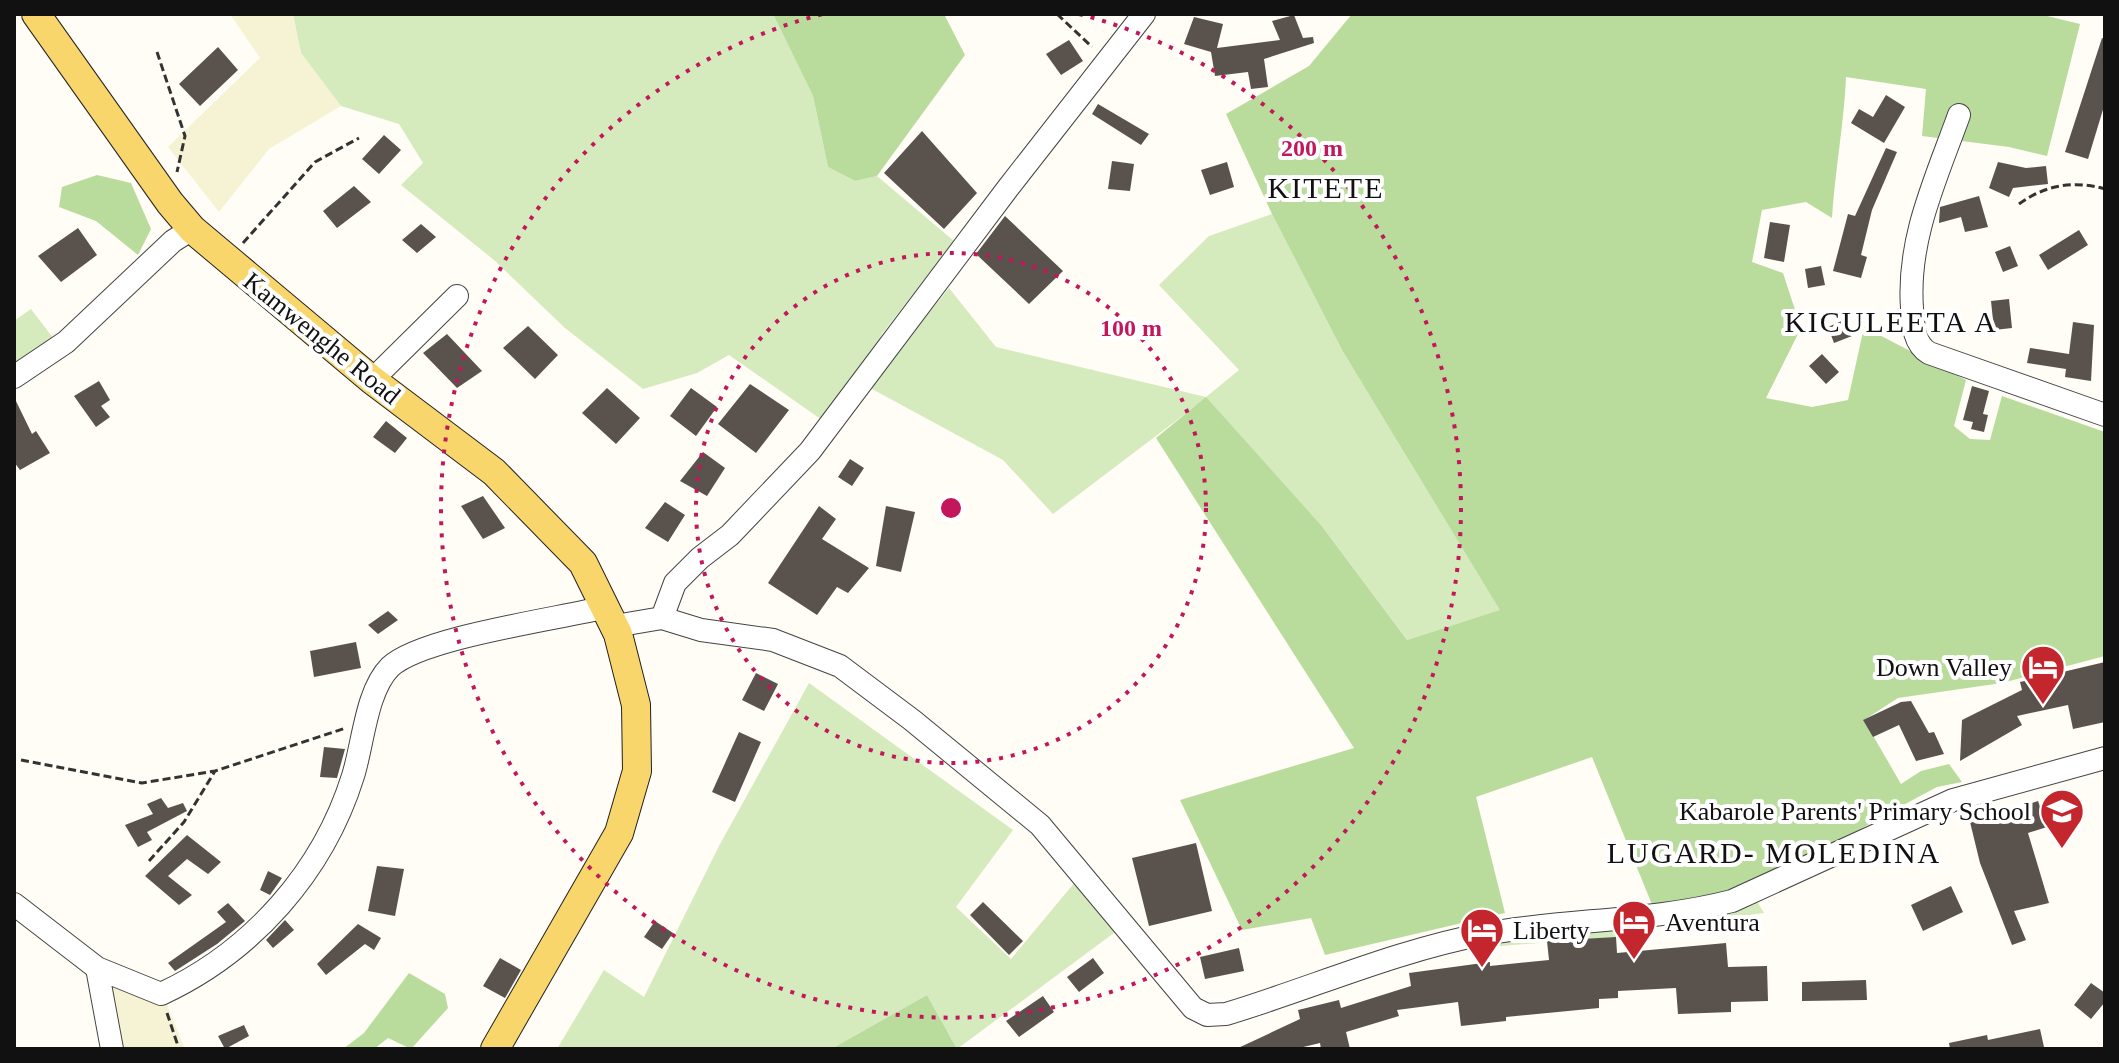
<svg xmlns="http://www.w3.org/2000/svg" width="2119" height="1063" viewBox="0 0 2119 1063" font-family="'Times New Roman',serif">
  <rect width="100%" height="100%" fill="#fffdf5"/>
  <path fill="#f6f3d4" d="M230 14H293L301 53 341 106 269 149 219 212 168 147 260 58Z
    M97 971 163 995 185 1049H115Z"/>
  <path fill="#d5ebbd" d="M293 14H773L813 96 828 167 855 181 877 176 954 241 882 334 862 381 902 346 949 288 996 347 1206 397 1239 370 1159 285 1209 236 1272 214 1342 350 1501 610 1407 640 1321 525 1206 398 1053 514 1003 460 861 383 822 420 729 355 697 373 643 389 565 328 494 260 401 185 423 163 399 124 341 106 301 53Z
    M31 309 57 343 14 373V321Z
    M809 683 1013 830 956 907 1011 959 1075 882 1118 930 957 1049 927 995 831 1049H557L604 970 644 997 719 846Z
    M1755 898 1764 913 1703 921Z
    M1617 926 1616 937 1451 950 1481 936Z"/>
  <path fill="#b9dc9c" d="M773 14H944L965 55 877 176 855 181 828 167 813 96Z
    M1352 14H2039L2080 24 2047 156 2009 147 1922 136 1926 89 1846 77C1844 124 1835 170 1832 218L1806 202 1762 210 1752 262 1783 273 1801 328 1766 398 1812 407 1848 400 1864 327 1966 380 1954 426 1970 439 1990 440 2002 396 2105 432V656L2002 683 1898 698 1864 720 1901 784 1921 771 1949 764 1962 782 1937 787C1846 835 1757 895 1653 907L1592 757 1476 797 1505 913 1325 955 1311 918 1242 930 1180 800 1354 748 1156 438 1206 397 1321 525 1407 640 1500 610 1342 350 1272 214 1226 114 1309 66Z
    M97 175 131 183 151 229 138 255 96 221 59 207 62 187Z
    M409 973 445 994 448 1008 411 1049 388 1038 374 1049H343L364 1033Z
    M927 995 957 1049H831Z"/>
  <path fill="#5a524d" d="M1294 15 1303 38 1313 37 1314 43 1264 59 1268 87 1251 89 1248 72 1215 76 1211 52 1184 44 1194 17 1223 24 1217 48 1280 40 1272 21Z
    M2102 38 2105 39V103L2088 159 2065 152Z
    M1069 40 1083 61 1061 75 1046 54Z
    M218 47 238 70 200 106 179 84Z
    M1886 95 1905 107 1884 143 1851 123 1859 109 1873 117Z
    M1098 104 1149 134 1141 145 1092 114Z
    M922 131 977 193 944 229 884 173Z
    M384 135 401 150 379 174 362 159Z
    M1886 148 1897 152 1872 210 1861 255 1867 257 1861 278 1833 271 1848 214 1855 216Z
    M1112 161 1134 164 1130 191 1108 189Z
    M1227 162 1234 187 1210 195 1201 170Z
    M1998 162 2026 168 2046 166 2048 184 2013 188 2009 197 1989 188Z
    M354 186 371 202 337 228 323 211Z
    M1979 196 1988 227 1965 232 1961 217 1939 223 1940 207Z
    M1005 216 1063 271 1029 304 976 254Z
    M1770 222 1790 225 1784 262 1764 258Z
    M421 224 436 237 417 253 402 240Z
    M78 228 97 255 61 282 38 256Z
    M2079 230 2088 245 2048 270 2039 255Z
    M2010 246 2018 266 2003 272 1995 252Z
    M1821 266 1825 285 1808 288 1805 269Z
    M2009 299 2012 328 1994 330 1991 301Z
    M1846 319 1852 336 1834 343 1828 327Z
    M2073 322 2094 325 2091 381 2065 377 2066 369 2027 363 2030 348 2069 354Z
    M528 326 558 355 535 379 503 348Z
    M447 334 482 371 457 388 423 353Z
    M1822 354 1839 372 1826 384 1809 366Z
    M99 381 110 400 101 406 110 417 96 427 74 396Z
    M750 384 789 410 756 453 718 424Z
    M1972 386 1989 391 1983 414 1988 415 1984 432 1971 429 1973 422 1963 420Z
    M607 388 640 418 616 444 582 413Z
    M691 388 717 407 696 436 670 416Z
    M14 397 32 434 36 431 50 453 20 470 14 462Z
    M386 421 407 438 395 453 373 437Z
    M703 452 725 468 707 496 680 481Z
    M850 459 864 468 852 486 838 477Z
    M483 496 505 528 483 539 461 506Z
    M665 502 685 515 668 542 645 528Z
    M819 506 836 519 822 539 869 568 848 593 837 587 817 615 768 583Z
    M886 506 915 512 901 572 876 566Z
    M388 611 398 620 378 634 368 625Z
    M356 642 361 668 314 677 310 651Z
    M2105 662V722L2073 729 2068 705 2017 716 2022 725 1960 761 1962 720 2022 690 2020 682Z
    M756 673 778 684 764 711 742 700Z
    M1911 701 1929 733 1934 732 1944 754 1916 761 1899 725 1873 737 1863 720 1901 702Z
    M739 732 761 742 735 802 712 792Z
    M324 747 345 749 337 778 320 777Z
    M161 798 168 808 183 803 187 811 147 832 152 840 138 847 125 825 153 814 147 804Z
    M2038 801 2047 827 2028 833 2049 903 2014 911 2026 940 2012 945 1980 863 1970 822 1996 818 1995 815Z
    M187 835 221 862 208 874 187 859 168 876 192 895 179 905 145 876Z
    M1196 843 1212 911 1149 926 1132 858Z
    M377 866 404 869 395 916 368 911Z
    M268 871 282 878 270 895 260 890Z
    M1951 886 1963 912 1923 931 1911 905Z
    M983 902 1023 941 1009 955 970 915Z
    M228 903 245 921 217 944 175 971 168 963 226 922 217 912Z
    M285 920 294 930 273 948 266 940Z
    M655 921 673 933 662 949 644 937Z
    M358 924 381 938 374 950 365 944 326 975 317 964Z
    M1616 937 1617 953 1726 943 1728 967 1767 966 1768 1001 1731 1002V1012L1678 1014 1676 988 1618 991V998L1599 999V1008L1506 1017V1021L1461 1026 1458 1002 1397 1010 1399 1016 1346 1032 1350 1049H1321L1320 1043 1295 1049H1236L1300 1019 1298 1010 1339 1000 1341 1008 1411 986 1409 973 1490 962V966L1549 960 1547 941Z
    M1239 948 1244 971 1205 979 1200 957Z
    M500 958 521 970 505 998 483 986Z
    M1093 958 1104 973 1079 992 1067 977Z
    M1866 980 1867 1000 1802 1001V982Z
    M2091 983 2105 993V1002L2091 1019 2074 1005Z
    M1043 996 1054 1012 1019 1037 1006 1021Z
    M244 1025 249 1036 225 1049 218 1036Z
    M2040 1029 2044 1047 1950 1049 1949 1043 1987 1035 1988 1040Z"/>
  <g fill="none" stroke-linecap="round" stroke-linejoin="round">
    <g stroke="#444" stroke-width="24">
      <path id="minor" d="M1959 115C1936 179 1907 239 1912 308 1913 325 1914 344 1929 353L2105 415
        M14 377 66 342 173 241 192 229
        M372 380 457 296
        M662 618 675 583 700 558 730 535 810 451 1008 188 1144 14
        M615 626 662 618 701 630 773 640 840 666 912 720 1040 825 1193 1008 1207 1015 1226 1014C1312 988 1395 951 1484 934 1566 919 1651 922 1732 901L1953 800 2105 758
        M14 904 97 968 112 1049
        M97 968 161 994C252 952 323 872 353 776 363 745 366 691 390 667 422 637 558 619 606 607"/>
    </g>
    <g stroke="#222" stroke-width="30">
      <path id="major" d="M36 14 170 203 192 229 372 380 494 472 583 563 618 634 636 705 637 771 619 833 495 1049"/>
    </g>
    <path stroke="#333" stroke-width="3" stroke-dasharray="8 4" stroke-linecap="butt" d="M1057 14 1092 47
      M157 52 185 136 177 172
      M2019 204C2045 185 2074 180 2105 189
      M243 243 315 162 359 138
      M21 760 142 783 215 771 346 728
      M149 861 184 822 215 771
      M167 1013 179 1049"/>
    <use href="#minor" stroke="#fff" stroke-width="22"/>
    <use href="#major" stroke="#f9d66b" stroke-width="28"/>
  </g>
  <g fill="none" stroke="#c2185b" stroke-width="4" stroke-dasharray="4 8">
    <circle cx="951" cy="508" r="255"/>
    <path d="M1079 14A510 510 0 1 1 823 14"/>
  </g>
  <defs>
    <g id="hotel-pin" transform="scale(2.3)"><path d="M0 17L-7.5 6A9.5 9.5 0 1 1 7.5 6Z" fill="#c4262e" stroke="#fff"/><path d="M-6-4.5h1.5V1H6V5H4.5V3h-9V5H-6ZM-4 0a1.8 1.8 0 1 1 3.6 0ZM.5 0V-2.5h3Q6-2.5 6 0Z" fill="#fff"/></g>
    <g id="school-pin" transform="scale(2.3)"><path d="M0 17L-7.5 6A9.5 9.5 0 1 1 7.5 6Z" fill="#c4262e" stroke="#fff"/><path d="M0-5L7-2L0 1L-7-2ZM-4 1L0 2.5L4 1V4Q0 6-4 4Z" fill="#fff"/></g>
  </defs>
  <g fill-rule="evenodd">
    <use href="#hotel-pin" x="2043" y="667"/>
    <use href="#school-pin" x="2062" y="811"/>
    <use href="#hotel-pin" x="1634" y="922"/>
    <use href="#hotel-pin" x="1482" y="930"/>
  </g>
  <g text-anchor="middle" stroke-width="8" stroke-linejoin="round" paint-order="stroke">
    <g font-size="26" fill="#111" stroke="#fff">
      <text transform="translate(322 338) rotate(39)" y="9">Kamwenghe Road</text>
    </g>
    <g font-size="26" fill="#111" stroke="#fff" text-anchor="end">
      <text x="2012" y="676">Down Valley</text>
      <text x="2031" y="820">Kabarole Parents' Primary School</text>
      <text x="1665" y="931" text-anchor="start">Aventura</text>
      <text x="1513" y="939" text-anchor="start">Liberty</text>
    </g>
    <g font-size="30" letter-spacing="2" fill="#111" stroke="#fff">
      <text x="1326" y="198">KITETE</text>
      <text x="1891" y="332">KICULEETA A</text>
      <text x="1774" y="863">LUGARD- MOLEDINA</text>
    </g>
  </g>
  <circle cx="951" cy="508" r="12" fill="#c2185b" stroke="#fff" stroke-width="4"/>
  <g font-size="24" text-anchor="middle" font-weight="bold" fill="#c2185b" stroke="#fff" stroke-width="8" stroke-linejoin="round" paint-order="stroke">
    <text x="1312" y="156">200 m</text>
    <text x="1131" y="336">100 m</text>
  </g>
  <rect width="2119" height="1063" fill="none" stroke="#111111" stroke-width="32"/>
</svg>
